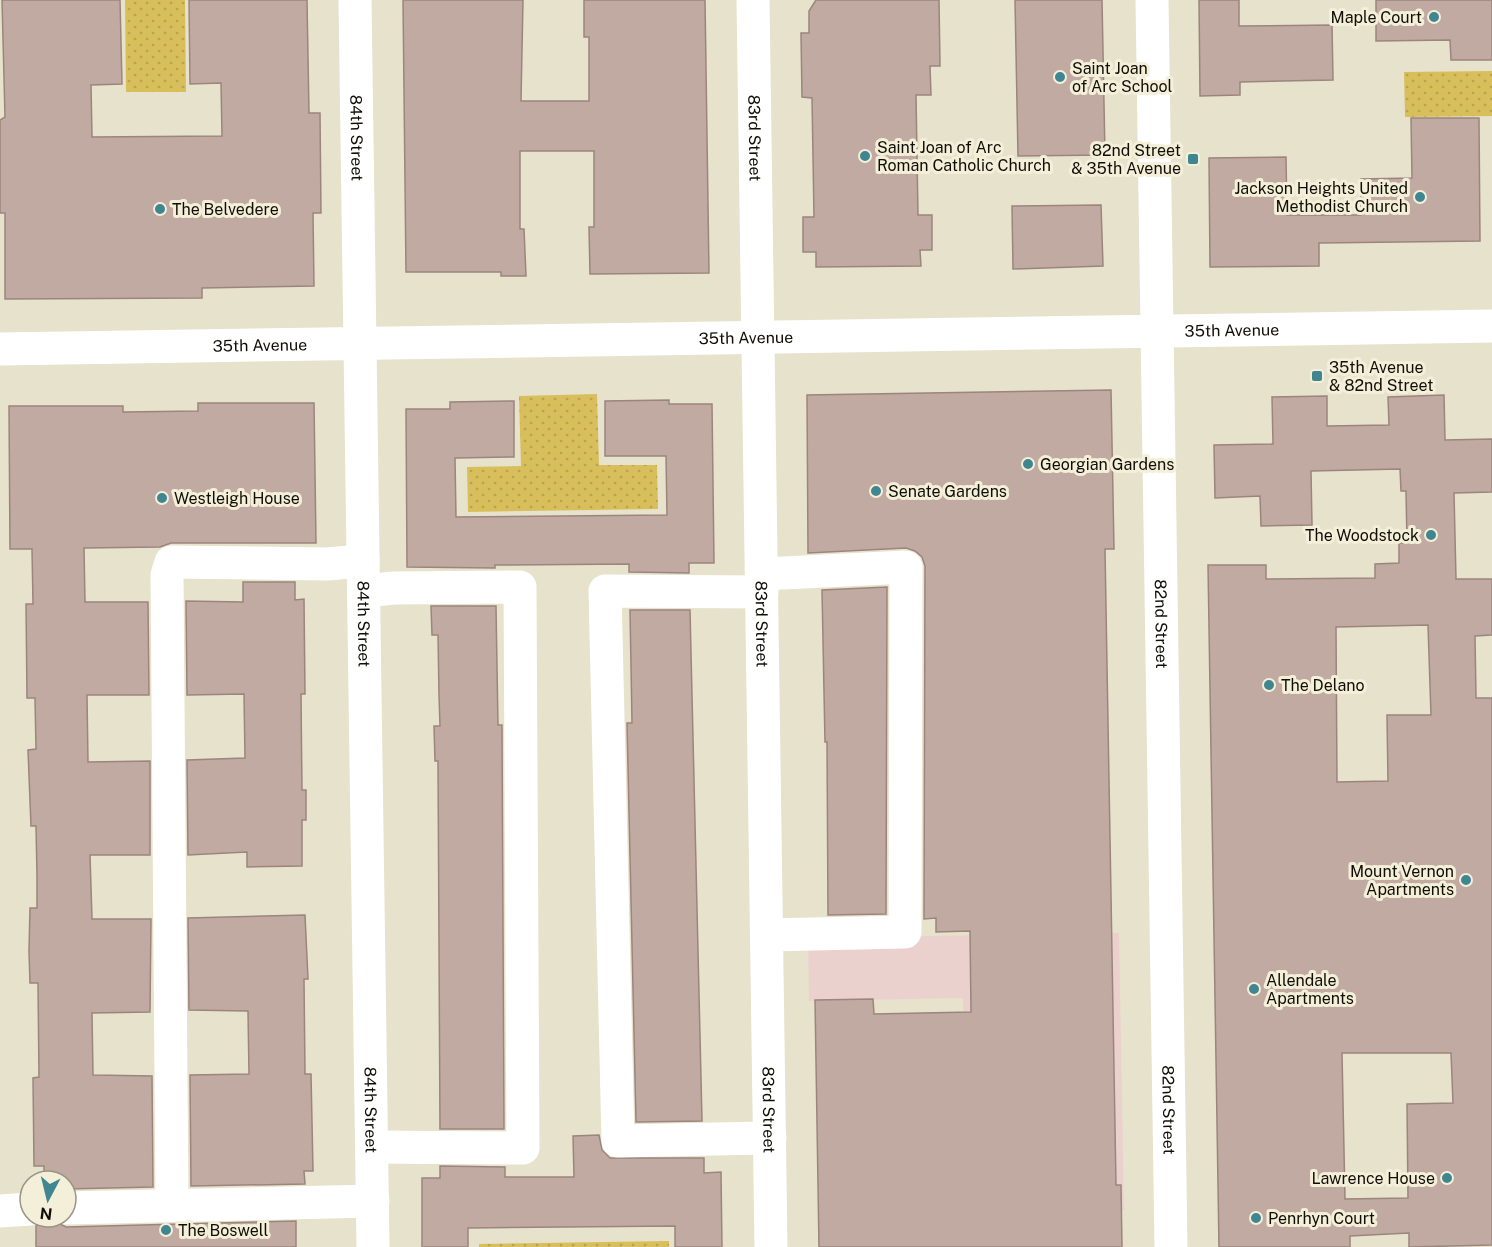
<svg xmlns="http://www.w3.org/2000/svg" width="1492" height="1247" viewBox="0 0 1492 1247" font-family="'Public Sans',sans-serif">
  <defs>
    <pattern id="grass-dots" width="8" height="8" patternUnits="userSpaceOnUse" patternTransform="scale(1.5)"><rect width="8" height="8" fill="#d8bf5b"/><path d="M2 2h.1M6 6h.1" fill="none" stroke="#b8a34e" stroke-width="1.8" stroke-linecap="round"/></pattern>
  </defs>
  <rect width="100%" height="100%" fill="#e7e2cc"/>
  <path fill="#ebd1cd" d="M1119 933 1124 1210 968 1213 963 998 809 1001 808 938Z"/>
  <path fill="url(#grass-dots)" d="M125 0H185L186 92H126Z
    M1492 71V116L1405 117 1404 72Z
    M597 394 599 465H657L658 509 468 512 467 467 521 466 519 396Z
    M669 1241V1247H479V1244Z"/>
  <path fill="#c1aaa1" stroke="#9b857d" stroke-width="1.5" fill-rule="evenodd" d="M2 0H120L122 84 91 85 92 137 222 136 221 83 190 84 189 0H307L309 113H320L321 213H313L314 286 202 288V298L5 299V213H0V120L5 117Z
    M403 0H523L521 101H589V37H584V0H705L709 273 590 274 589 227H594V151H520V229H524L526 276H501V272H406Z
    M816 0H939L940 66H930L931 95H916L918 215H932V250H920L921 266 816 267V252H803V217H814L812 98 802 97 801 33H809V11Z
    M1015 0H1102L1105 155 1018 156Z
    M1199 0H1239V26L1332 25 1333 80 1240 82V95L1200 96Z
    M1376 0H1492V60H1451L1450 40 1376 41Z
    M1411 118H1479L1480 241 1319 243V266L1210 267 1209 158 1286 157 1287 215H1361V179L1412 178Z
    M1101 205 1103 266 1013 269 1012 206Z
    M1111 390 1114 549H1105L1116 1185H1121L1122 1247H819L815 1000 873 999 874 1014 971 1012 970 931 936 932V918L924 919 925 566 922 557 915 551 906 548 808 553 807 395Z
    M1444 395 1445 440 1492 439V492L1454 493 1456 579H1492V635L1475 636 1476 698H1492V1245L1409 1247V1233L1350 1236V1247H1219L1208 565H1266V579L1375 578V564L1399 563V543H1407L1406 491H1401L1400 469 1311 471 1312 525 1261 526 1260 496 1215 498 1214 445 1273 444 1272 397 1327 396V426L1389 425 1388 397ZM1428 625 1431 715H1387L1388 781 1337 782 1336 627ZM1342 1053H1451L1453 1103 1407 1104 1408 1198 1345 1199Z
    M669 400V404H712L714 563H689V573L629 572V564L495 565V568L407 567 406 409H450V402L514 401V457L455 458 456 517 667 515 666 456H605V401Z
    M198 403H314L316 543H171L160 547 84 548 85 602H148L149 695H87L88 762 150 761V855H90L92 919H151L150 1012 92 1013 93 1075 152 1076 153 1187 66 1189V1181H44V1166H34L33 1078 39 1077 38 983H30L29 951 30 908H37V877L36 826H31L28 750 36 749 35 698H27L26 604H33L32 549H10L9 406H123V412L198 411Z
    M243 582H295V600L304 599 305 694H301L302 790H306V820H302V866L247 867V852L188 855 187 760 245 758 244 694 187 695 186 601 243 602Z
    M887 587 886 914 828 915 827 742H825L822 590Z
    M431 606H496L498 725H502L504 1129H440L438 761H435L434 726H440L439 695 438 635H432Z
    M630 610H690L702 1121 636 1122 627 723H632Z
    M305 915 308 979H304L305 1074H311L313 1171H304L305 1184 191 1186 190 1075 249 1074 248 1011 189 1010 188 918Z
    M599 1135 602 1150 610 1158H704V1173L721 1172 722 1247H675V1226L468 1228V1247H422V1178H440V1166L505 1167V1177H574L573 1136Z
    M47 1217 66 1227 296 1221V1247H36V1226Z"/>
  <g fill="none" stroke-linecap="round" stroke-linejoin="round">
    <g stroke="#fff" stroke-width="33">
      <path id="s1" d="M355 0 373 1247"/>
      <path id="s2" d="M753 0 771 1247"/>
      <path id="s3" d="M1152 0 1171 1247"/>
      <path id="s4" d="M0 349 1492 326"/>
      <path d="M762 574 906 567 905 932 767 935"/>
      <path d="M364 591 394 588 520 587 523 1148 372 1147"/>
      <path d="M762 592 605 591 618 1141 770 1138"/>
      <path d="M172 1205 167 575 171 562 327 564 363 561"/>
      <path d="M66 1208 373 1201"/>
      <path d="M0 1211 30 1209"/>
    </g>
  </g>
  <g fill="#408691" stroke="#f4efd9" stroke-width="2">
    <circle cx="1434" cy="17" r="6"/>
    <circle cx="1060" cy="77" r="6"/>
    <circle cx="865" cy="156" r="6"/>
    <rect x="1187" y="153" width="12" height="12" rx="3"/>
    <circle cx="1420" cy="197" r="6"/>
    <circle cx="160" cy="209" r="6"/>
    <rect x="1311" y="370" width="12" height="12" rx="3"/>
    <circle cx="1028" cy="464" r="6"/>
    <circle cx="876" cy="491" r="6"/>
    <circle cx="162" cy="498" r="6"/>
    <circle cx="1431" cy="535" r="6"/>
    <circle cx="1269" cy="685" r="6"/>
    <circle cx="1466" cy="880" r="6"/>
    <circle cx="1254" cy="989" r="6"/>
    <circle cx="1447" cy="1178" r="6"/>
    <circle cx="1256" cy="1218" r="6"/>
    <circle cx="166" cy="1230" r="6"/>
  </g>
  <g text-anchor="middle" stroke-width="6" stroke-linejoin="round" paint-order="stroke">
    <g font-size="16" fill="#100e07" stroke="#f4efd9" text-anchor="start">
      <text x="1422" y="23" text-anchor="end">Maple Court</text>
      <text x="1072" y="74">Saint Joan<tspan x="1072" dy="18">of Arc School</tspan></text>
      <text x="877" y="153">Saint Joan of Arc<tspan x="877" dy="18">Roman Catholic Church</tspan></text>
      <text x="1181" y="156" text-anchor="end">82nd Street<tspan x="1181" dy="18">&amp; 35th Avenue</tspan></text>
      <text x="1408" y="194" text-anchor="end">Jackson Heights United<tspan x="1408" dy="18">Methodist Church</tspan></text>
      <text x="172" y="215">The Belvedere</text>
      <text x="1329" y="373">35th Avenue<tspan x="1329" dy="18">&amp; 82nd Street</tspan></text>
      <text x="1040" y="470">Georgian Gardens</text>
      <text x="888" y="497">Senate Gardens</text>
      <text x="174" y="504">Westleigh House</text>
      <text x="1419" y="541" text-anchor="end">The Woodstock</text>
      <text x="1281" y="691">The Delano</text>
      <text x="1454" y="877" text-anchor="end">Mount Vernon<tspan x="1454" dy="18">Apartments</tspan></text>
      <text x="1266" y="986">Allendale<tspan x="1266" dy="18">Apartments</tspan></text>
      <text x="1435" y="1184" text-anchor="end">Lawrence House</text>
      <text x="1268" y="1224">Penrhyn Court</text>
      <text x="178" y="1236">The Boswell</text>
    </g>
    <g font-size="16" fill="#100e07" stroke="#f4efd9">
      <text dy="6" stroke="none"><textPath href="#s1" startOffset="138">84th Street</textPath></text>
      <text dy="6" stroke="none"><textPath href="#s2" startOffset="138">83rd Street</textPath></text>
      <text dy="6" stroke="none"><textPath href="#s4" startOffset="1232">35th Avenue</textPath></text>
      <text dy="6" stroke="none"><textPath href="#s4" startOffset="746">35th Avenue</textPath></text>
      <text dy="6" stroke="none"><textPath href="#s4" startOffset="260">35th Avenue</textPath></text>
      <text dy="6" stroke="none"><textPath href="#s1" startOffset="624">84th Street</textPath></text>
      <text dy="6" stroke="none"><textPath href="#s2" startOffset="624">83rd Street</textPath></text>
      <text dy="6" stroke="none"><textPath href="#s3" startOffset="624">82nd Street</textPath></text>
      <text dy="6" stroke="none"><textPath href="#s1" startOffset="1110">84th Street</textPath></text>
      <text dy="6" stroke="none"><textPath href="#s2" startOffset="1110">83rd Street</textPath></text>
      <text dy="6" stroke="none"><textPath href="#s3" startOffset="1110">82nd Street</textPath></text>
    </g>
  </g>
  <g transform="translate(48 1199) rotate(187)"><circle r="28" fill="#f4efd9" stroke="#999585" stroke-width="1.5"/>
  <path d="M0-4.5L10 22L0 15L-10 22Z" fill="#408691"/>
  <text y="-9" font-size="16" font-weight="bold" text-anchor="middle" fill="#100e07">N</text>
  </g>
</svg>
